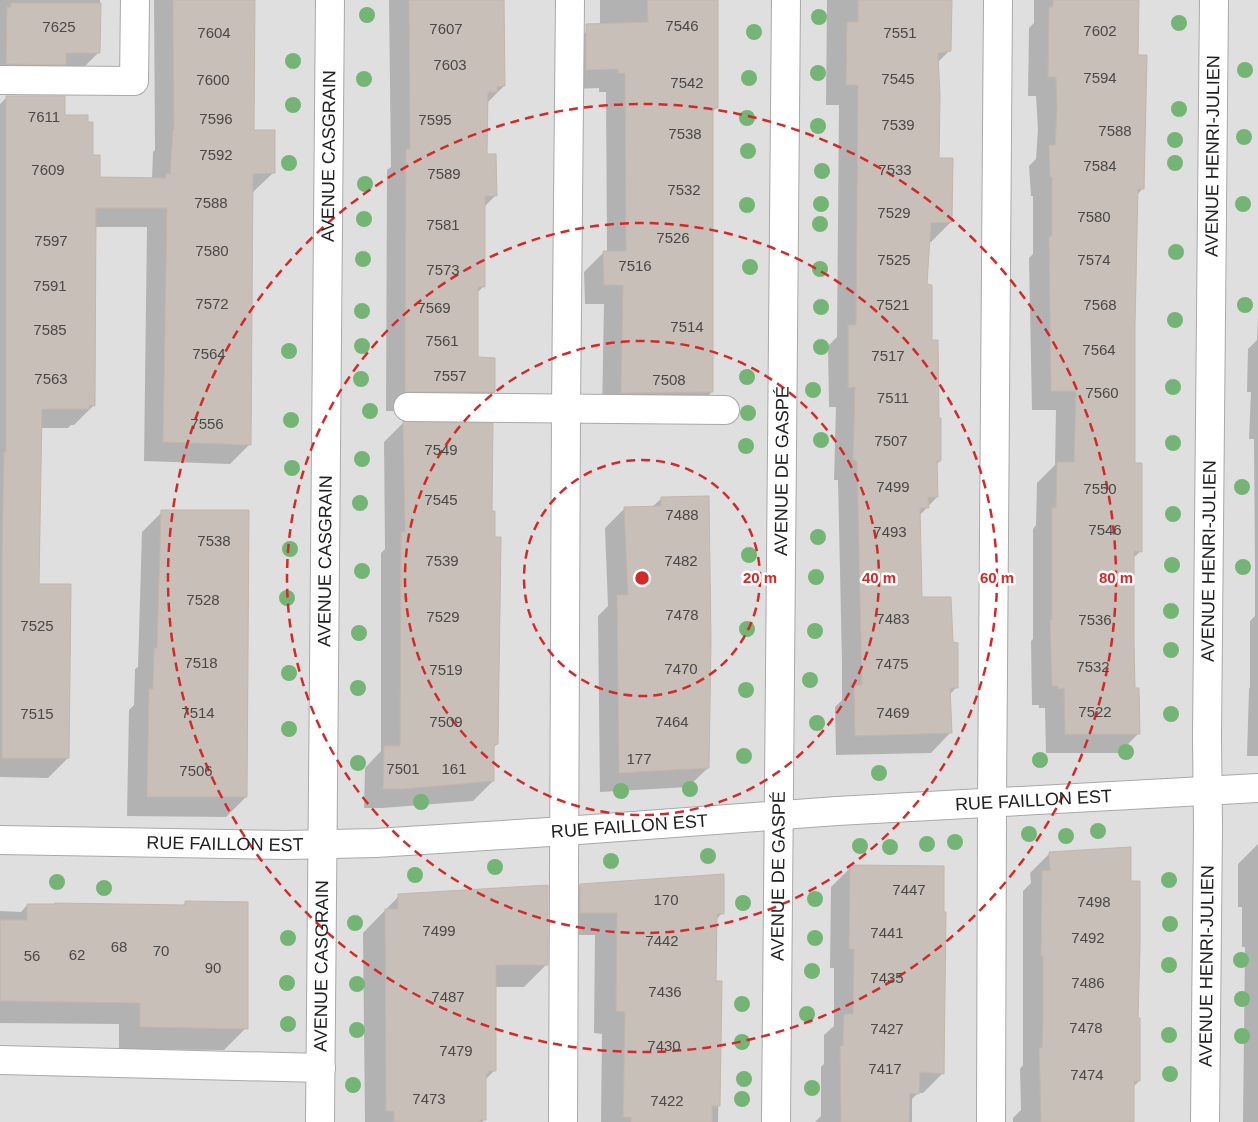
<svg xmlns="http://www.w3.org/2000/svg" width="1258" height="1122" viewBox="0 0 1258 1122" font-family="Helvetica,sans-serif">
  <rect width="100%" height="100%" fill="#f2efe9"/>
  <path fill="#e0dfdf" d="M0 0H1258V1122H0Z"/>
  <path fill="#0003" d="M0 0H100L99 52 79 72 0 84Z
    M154 0H253L252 131 273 173 252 193 250 444 230 464 144 461 147 227H95L94 405 74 425H71L68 428H40L38 585 68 758 48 778 0 777V104L7 97 64 116 92 156 98 179H152L153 152 155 150Z
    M389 0H504V86L487 103 486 155 495 196 484 207V286L477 293V358L494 392 474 412 386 411 387 170 391 167Z
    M600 0H716V108L712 113V392L692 411 602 413 604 304H585L584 272 604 252H607L606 92H599V88L572 89 573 45 593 25H600Z
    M827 0H951L950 50 937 63 938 159 951 222 931 242H928L926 285 940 461 935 466 937 497 919 516 920 599 952 643 957 687 949 695 950 733 931 753 836 755 835 707 842 700V662L838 480H834L836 407H829L828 346 837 337 839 105H826Z
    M1034 0H1137V56L1143 188 1137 195 1134 325 1133 464 1141 551 1133 558 1134 690 1139 733 1119 753H1046L1045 708H1039V705H1032L1031 641 1033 639V529L1036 525 1037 483 1055 465 1056 410H1032L1029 258 1033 254V196H1031L1029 166 1036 159 1038 129 1036 96H1028L1029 28 1034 23Z
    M1258 317V756H1247L1249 689 1250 687V621L1255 616V570L1254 439H1249L1251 392H1247L1248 349 1257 340Z
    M403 423 491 512 493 538 497 744 493 748V781L473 801 382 808H364L365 768 381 751V553L385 549 384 442Z
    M662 498 708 768 688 787 600 792 598 616 608 606 605 528 625 508 652 507Z
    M162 512 246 797 226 817 127 816 129 710 134 705 135 669 138 667 142 532Z
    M1258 844V1122H1243L1245 947H1242V907H1238V864Z
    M1050 853 1129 882 1139 1081 1133 1087 1132 1122H1013V1118L1021 1110 1020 1069 1023 1065V891L1031 883 1030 873Z
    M851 867 943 1073 923 1093H918L912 1099V1122H815L821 1116V1067L824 1064V1035L834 1026V968H830L831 887Z
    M580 885 722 913 716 920 714 982H720L718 1122H601L602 1034 594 1033 595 935H557L558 908Z
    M399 896 547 964 524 987H495V1070L485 1080V1119L482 1122H365L363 933Z
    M186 902 246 1028 224 1050 119 1049V1024L0 1023V911L21 912 27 905H54L55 904 182 906Z"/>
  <path fill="#c7bfb8" stroke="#c4b6ab" d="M173 0H255L254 130H275V173L253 174 251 445 163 442 167 208H96L95 406 89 405V409H42L39 584H71L69 758H2V559L4 452H6V96H65V115H88V122H93V155H100V177L166 178V173L170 174 173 130H174Z
    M409 0H504L505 86 497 87V92H488L487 154H496L497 196H485V287H478V357L495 358V392H405L406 149H410Z
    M647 0H718V108L713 109V392L621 393 623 285H604L603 251H626L625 73H618V69L586 70V24L648 22Z
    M858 0H952L951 51 938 53 940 96 939 158H953L952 222 931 223 927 284 932 285V340H938L939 418H941V461H937L938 497H928L929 508H920L922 597H951L953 642 958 643V688H950L952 733 855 736 854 686 862 685 861 641 857 461 853 460 855 387 848 388V325H856L858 85H846L847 22H858Z
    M1053 0H1139L1138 55H1147L1144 189H1138L1135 325V463H1142V552L1134 551V644L1135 688H1139L1140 734H1065L1064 688 1058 689V686H1052L1050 620H1052V508H1056L1057 462H1074L1076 391H1051L1049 237 1052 236V177H1050L1049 145H1055L1057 108 1056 77H1048L1049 7H1053Z
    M11 3H101L100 53H66V65L6 64 7 7H11Z
    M403 421 493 423 492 511H495V537H501L498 744 494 745V781L403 789H383L384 746H400L401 532H405Z
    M709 496 711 641 709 768 619 773 617 595H628L624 507 661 506V497Z
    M161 510H249L247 797H147L149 689H153L154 648H157Z
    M1131 847V881H1140V947L1138 1018H1140V1081H1134V1122H1041L1039 1048H1042L1043 1020V956H1041L1042 870 1050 871 1049 852Z
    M850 865 944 866V912H946L944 1074 920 1072 919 1094 910 1093 909 1122H841L840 1046H843L844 1014H853L854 949H849Z
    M724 874V914H717L716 981H722L720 1106H712V1122H631V1117H623L625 1012 616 1011 617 913H580V884Z
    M548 885V965H496V1071H488V1074H486V1120H480V1122H394V1111H386L385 909H398V894Z
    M185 901 248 902V1029L140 1027V1003L0 1001V920H27V904H55V903L185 905Z"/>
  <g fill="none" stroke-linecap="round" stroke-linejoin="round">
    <g stroke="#a9a9a9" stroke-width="30">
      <g id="minor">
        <path d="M0 80 134 81 135 0"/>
        <path d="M408 407 725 410"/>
        <path id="s1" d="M0 840 287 845 376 843 565 831 837 811 1258 788"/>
        <path d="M0 1060 321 1068"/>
        <path id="s2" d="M320 1122 330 0"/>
        <path d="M563 1122 566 408 570 0"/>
        <path id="s3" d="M776 1122 786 0"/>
        <path d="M991 1122 992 802 998 0"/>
        <path id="s4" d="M1205 1122 1208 827 1207 737 1214 0"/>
      </g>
    </g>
    <use href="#minor" stroke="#fff" stroke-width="28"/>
  </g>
  <g fill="#74b475">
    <circle cx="367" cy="15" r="8"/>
    <circle cx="819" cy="17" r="8"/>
    <circle cx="1179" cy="23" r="8"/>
    <circle cx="754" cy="32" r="8"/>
    <circle cx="293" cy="61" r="8"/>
    <circle cx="1245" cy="70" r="8"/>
    <circle cx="818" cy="73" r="8"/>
    <circle cx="749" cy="78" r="8"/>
    <circle cx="364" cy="79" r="8"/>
    <circle cx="293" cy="105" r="8"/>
    <circle cx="1179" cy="109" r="8"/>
    <circle cx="747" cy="118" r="8"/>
    <circle cx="818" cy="126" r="8"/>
    <circle cx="1244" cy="137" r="8"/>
    <circle cx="1175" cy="140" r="8"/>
    <circle cx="748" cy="151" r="8"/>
    <circle cx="289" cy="163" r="8"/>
    <circle cx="1175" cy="163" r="8"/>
    <circle cx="822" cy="171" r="8"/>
    <circle cx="365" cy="184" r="8"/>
    <circle cx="821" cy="204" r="8"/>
    <circle cx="1243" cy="204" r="8"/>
    <circle cx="747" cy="205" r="8"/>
    <circle cx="364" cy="219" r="8"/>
    <circle cx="820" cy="224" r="8"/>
    <circle cx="1176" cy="252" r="8"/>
    <circle cx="363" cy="259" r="8"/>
    <circle cx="750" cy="267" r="8"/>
    <circle cx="820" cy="269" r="8"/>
    <circle cx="1245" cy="305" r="8"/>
    <circle cx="821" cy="307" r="8"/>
    <circle cx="362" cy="311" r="8"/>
    <circle cx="1175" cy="320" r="8"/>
    <circle cx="362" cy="346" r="8"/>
    <circle cx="821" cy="347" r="8"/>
    <circle cx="289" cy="351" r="8"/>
    <circle cx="747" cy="377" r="8"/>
    <circle cx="361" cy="379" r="8"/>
    <circle cx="1173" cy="387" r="8"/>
    <circle cx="813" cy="390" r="8"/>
    <circle cx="370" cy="411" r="8"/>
    <circle cx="748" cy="413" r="8"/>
    <circle cx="291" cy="420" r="8"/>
    <circle cx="821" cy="440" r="8"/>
    <circle cx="1173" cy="443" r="8"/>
    <circle cx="746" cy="446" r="8"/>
    <circle cx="362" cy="459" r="8"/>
    <circle cx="292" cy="468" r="8"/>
    <circle cx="1242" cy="487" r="8"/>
    <circle cx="360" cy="503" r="8"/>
    <circle cx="1173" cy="514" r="8"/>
    <circle cx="818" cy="537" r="8"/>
    <circle cx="290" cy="549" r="8"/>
    <circle cx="749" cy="555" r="8"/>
    <circle cx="1172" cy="565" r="8"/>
    <circle cx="1243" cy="567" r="8"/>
    <circle cx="362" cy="571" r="8"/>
    <circle cx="816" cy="577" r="8"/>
    <circle cx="287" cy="598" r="8"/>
    <circle cx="1171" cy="611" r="8"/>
    <circle cx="747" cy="629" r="8"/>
    <circle cx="815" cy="631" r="8"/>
    <circle cx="359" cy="633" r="8"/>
    <circle cx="1171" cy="650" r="8"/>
    <circle cx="289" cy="673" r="8"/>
    <circle cx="810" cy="680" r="8"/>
    <circle cx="358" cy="688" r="8"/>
    <circle cx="746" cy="690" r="8"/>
    <circle cx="1171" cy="714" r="8"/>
    <circle cx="817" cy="723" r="8"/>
    <circle cx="289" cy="729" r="8"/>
    <circle cx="1126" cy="752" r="8"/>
    <circle cx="744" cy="756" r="8"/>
    <circle cx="1040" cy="760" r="8"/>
    <circle cx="358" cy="763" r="8"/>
    <circle cx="879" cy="773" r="8"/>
    <circle cx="690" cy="789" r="8"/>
    <circle cx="621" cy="791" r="8"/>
    <circle cx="421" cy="802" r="8"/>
    <circle cx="1098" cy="831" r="8"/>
    <circle cx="1029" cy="834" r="8"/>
    <circle cx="1066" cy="836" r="8"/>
    <circle cx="955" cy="842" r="8"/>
    <circle cx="927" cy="844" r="8"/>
    <circle cx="860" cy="846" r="8"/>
    <circle cx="890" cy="847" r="8"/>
    <circle cx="708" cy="856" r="8"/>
    <circle cx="611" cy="861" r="8"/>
    <circle cx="495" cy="867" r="8"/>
    <circle cx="415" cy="875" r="8"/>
    <circle cx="1169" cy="880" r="8"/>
    <circle cx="57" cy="882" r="8"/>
    <circle cx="104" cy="888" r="8"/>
    <circle cx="815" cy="899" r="8"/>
    <circle cx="743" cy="903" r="8"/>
    <circle cx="355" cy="923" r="8"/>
    <circle cx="1170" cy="924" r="8"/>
    <circle cx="288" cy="938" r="8"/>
    <circle cx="815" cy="938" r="8"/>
    <circle cx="1241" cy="960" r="8"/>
    <circle cx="1169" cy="965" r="8"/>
    <circle cx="812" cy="971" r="8"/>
    <circle cx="287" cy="983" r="8"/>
    <circle cx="357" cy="984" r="8"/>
    <circle cx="1242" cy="999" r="8"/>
    <circle cx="742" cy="1004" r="8"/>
    <circle cx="807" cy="1014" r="8"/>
    <circle cx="288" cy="1024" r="8"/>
    <circle cx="357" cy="1030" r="8"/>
    <circle cx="1169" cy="1035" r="8"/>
    <circle cx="1242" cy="1036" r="8"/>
    <circle cx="742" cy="1042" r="8"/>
    <circle cx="1170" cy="1074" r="8"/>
    <circle cx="744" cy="1079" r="8"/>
    <circle cx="353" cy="1085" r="8"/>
    <circle cx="812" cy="1088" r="8"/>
    <circle cx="742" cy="1099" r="8"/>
  </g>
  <g fill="none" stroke="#d62828" stroke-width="2.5" stroke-dasharray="9 6">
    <circle cx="642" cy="578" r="118"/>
    <circle cx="642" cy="578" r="237"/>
    <circle cx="642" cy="578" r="355"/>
    <circle cx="642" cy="578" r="474"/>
  </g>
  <g text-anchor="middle" stroke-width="5" stroke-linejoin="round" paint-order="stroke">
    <g font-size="15" fill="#4b4948">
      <text x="682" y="31">7546</text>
      <text x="59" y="32">7625</text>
      <text x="446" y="34">7607</text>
      <text x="1100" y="36">7602</text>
      <text x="214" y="38">7604</text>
      <text x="900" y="38">7551</text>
      <text x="450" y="70">7603</text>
      <text x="1100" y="83">7594</text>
      <text x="898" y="84">7545</text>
      <text x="213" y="85">7600</text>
      <text x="687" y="88">7542</text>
      <text x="44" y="122">7611</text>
      <text x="216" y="124">7596</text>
      <text x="435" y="125">7595</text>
      <text x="898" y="130">7539</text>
      <text x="1115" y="136">7588</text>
      <text x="685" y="139">7538</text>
      <text x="216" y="160">7592</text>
      <text x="1100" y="171">7584</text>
      <text x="48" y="175">7609</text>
      <text x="895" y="175">7533</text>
      <text x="444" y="179">7589</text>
      <text x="684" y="195">7532</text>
      <text x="211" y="208">7588</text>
      <text x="894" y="218">7529</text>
      <text x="1094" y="222">7580</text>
      <text x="443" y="230">7581</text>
      <text x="673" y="243">7526</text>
      <text x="51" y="246">7597</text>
      <text x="212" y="256">7580</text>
      <text x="894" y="265">7525</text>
      <text x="1094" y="265">7574</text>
      <text x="635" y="271">7516</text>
      <text x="443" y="275">7573</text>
      <text x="50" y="291">7591</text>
      <text x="212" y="309">7572</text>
      <text x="893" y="310">7521</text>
      <text x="1100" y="310">7568</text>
      <text x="434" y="313">7569</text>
      <text x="687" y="332">7514</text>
      <text x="50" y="335">7585</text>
      <text x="442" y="346">7561</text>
      <text x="1099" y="355">7564</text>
      <text x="209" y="359">7564</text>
      <text x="888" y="361">7517</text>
      <text x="450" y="381">7557</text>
      <text x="51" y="384">7563</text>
      <text x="669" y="385">7508</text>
      <text x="1102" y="398">7560</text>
      <text x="893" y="403">7511</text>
      <text x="207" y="429">7556</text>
      <text x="891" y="446">7507</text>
      <text x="441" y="455">7549</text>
      <text x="893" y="492">7499</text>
      <text x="1100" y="494">7550</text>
      <text x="441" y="505">7545</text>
      <text x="682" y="520">7488</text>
      <text x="1105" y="535">7546</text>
      <text x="890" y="537">7493</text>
      <text x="214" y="546">7538</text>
      <text x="442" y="566">7539</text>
      <text x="681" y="566">7482</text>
      <text x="203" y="605">7528</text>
      <text x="682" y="620">7478</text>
      <text x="443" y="622">7529</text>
      <text x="893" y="624">7483</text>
      <text x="1095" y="625">7536</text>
      <text x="37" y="631">7525</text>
      <text x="201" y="668">7518</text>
      <text x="892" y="669">7475</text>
      <text x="1093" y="672">7532</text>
      <text x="681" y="674">7470</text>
      <text x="446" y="675">7519</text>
      <text x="1095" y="717">7522</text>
      <text x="198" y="718">7514</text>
      <text x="893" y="718">7469</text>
      <text x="37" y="719">7515</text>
      <text x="446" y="727">7509</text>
      <text x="672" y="727">7464</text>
      <text x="639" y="764">177</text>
      <text x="403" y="774">7501</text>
      <text x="454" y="774">161</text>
      <text x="196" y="776">7506</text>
      <text x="909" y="895">7447</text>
      <text x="666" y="905">170</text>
      <text x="1094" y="907">7498</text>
      <text x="439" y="936">7499</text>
      <text x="887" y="938">7441</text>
      <text x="1088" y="943">7492</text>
      <text x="662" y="946">7442</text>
      <text x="119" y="952">68</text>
      <text x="161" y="956">70</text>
      <text x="77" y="960">62</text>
      <text x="32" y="961">56</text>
      <text x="213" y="973">90</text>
      <text x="887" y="983">7435</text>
      <text x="1088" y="988">7486</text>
      <text x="665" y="997">7436</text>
      <text x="448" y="1002">7487</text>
      <text x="1086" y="1033">7478</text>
      <text x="887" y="1034">7427</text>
      <text x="664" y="1051">7430</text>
      <text x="456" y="1056">7479</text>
      <text x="885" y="1074">7417</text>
      <text x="1087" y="1080">7474</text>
      <text x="429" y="1104">7473</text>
      <text x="667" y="1106">7422</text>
    </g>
    <g font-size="18" fill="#222" stroke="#fff">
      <text dy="6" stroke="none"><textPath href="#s2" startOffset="966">AVENUE CASGRAIN</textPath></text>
      <text dy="6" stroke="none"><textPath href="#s4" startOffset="966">AVENUE HENRI-JULIEN</textPath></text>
      <text dy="6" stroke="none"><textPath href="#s3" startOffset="651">AVENUE DE GASPÉ</textPath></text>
      <text dy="6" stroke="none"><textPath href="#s2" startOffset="561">AVENUE CASGRAIN</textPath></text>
      <text dy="6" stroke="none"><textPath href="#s4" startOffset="561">AVENUE HENRI-JULIEN</textPath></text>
      <text dy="6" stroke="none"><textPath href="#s1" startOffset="1035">RUE FAILLON EST</textPath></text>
      <text dy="6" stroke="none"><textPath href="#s1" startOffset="630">RUE FAILLON EST</textPath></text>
      <text dy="6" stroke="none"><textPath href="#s1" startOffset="225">RUE FAILLON EST</textPath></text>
      <text dy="6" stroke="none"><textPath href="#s3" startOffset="246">AVENUE DE GASPÉ</textPath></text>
      <text dy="6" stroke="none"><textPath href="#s2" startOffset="156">AVENUE CASGRAIN</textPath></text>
      <text dy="6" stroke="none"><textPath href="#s4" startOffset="156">AVENUE HENRI-JULIEN</textPath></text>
    </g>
  </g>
  <circle cx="642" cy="578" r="8" fill="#d62828" stroke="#fff" stroke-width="2.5"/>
  <g font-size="15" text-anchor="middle" font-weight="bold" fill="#d62828" stroke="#fff" stroke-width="5" stroke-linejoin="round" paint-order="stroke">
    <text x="760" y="583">20 m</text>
    <text x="879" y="583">40 m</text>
    <text x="997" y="583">60 m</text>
    <text x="1116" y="583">80 m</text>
  </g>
</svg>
